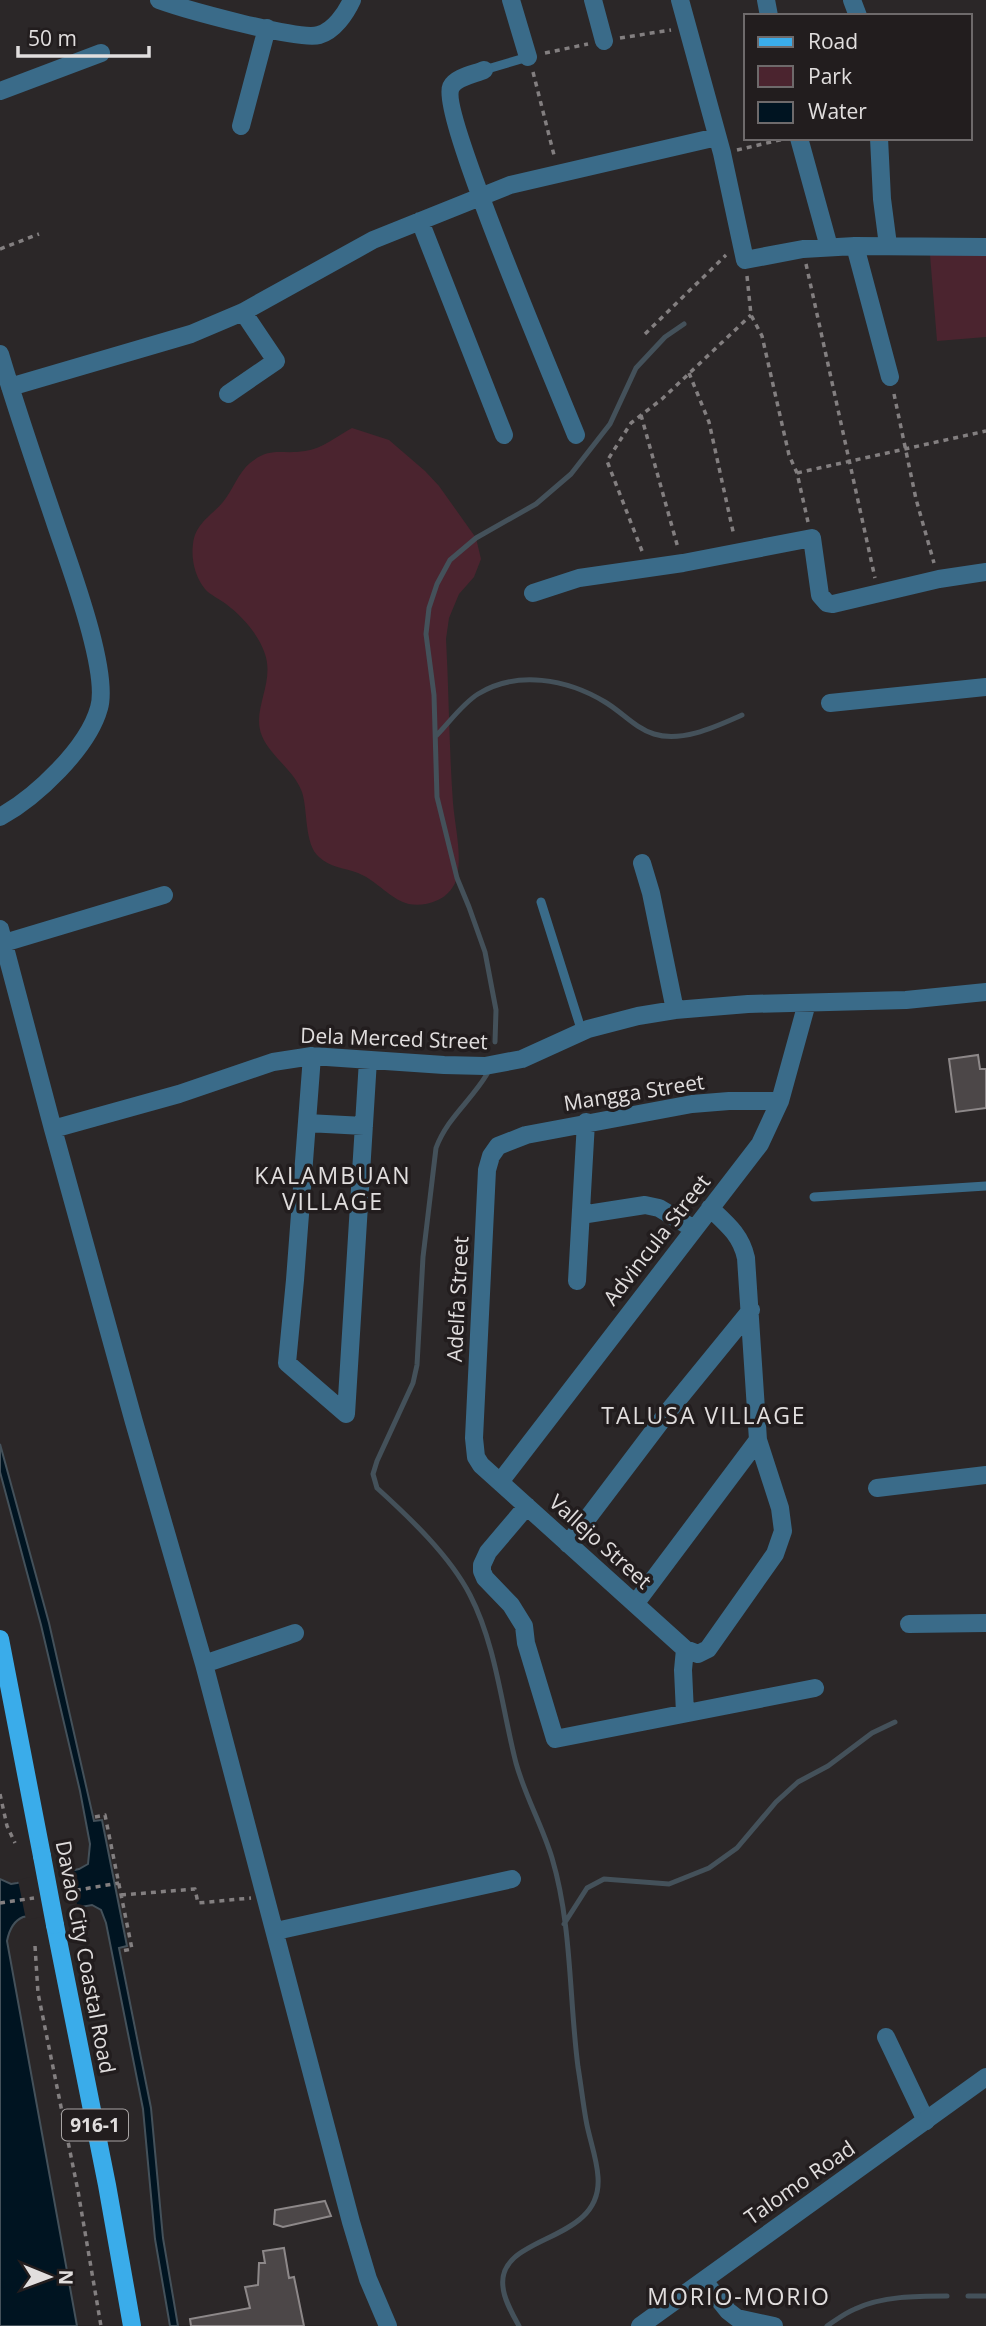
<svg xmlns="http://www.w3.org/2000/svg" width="986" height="2326" viewBox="0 0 986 2326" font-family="'Open Sans',sans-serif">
  <rect width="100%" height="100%" fill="#2b2728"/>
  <path fill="#4b242f" d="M986 252V337L937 341 930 255Z
    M352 428 389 440 425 471 439 486 476 538 481 559 474 577 459 594 449 618 446 639C449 693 449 748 453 803 455 827 462 853 457 877 455 887 447 896 438 900 399 917 387 885 358 873 345 868 329 867 319 857 304 844 308 810 302 792 294 770 271 757 262 736 251 710 275 684 265 654 259 635 242 616 226 604 220 599 210 595 205 589 195 577 191 559 193 544 195 524 211 516 223 502 233 490 238 473 250 463 271 446 281 455 305 451 322 449 337 436 352 428Z"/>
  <path fill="#001421" stroke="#44515a" stroke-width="2" d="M0 1444 49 1623 94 1821 102 1820 127 1946 119 1948 151 2108 163 2238 178 2326H170L155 2239 143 2109 106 1923 101 1910 92 1905 23 1917C13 1921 9 1931 7 1941L77 2326H0V1879L11 1884 17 1883 79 1869 88 1864 90 1844 80 1791 41 1625 0 1472Z"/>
  <path fill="#2b2728" d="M70 1868 78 1910 26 1920 18 1880Z"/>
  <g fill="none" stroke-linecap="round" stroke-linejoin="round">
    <path stroke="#44515a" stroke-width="5" d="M436 736C449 723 462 704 478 694 517 670 567 679 605 702 622 712 635 728 654 734 682 743 717 726 742 715
      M495 1042 496 1010 485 952 469 907 457 878 437 797 434 695 426 634 429 608 437 584 450 560 476 538 536 504 571 474 610 424 636 368 665 337 684 324
      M487 1074C471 1101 447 1118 436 1148L423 1257 417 1365 413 1383 377 1461 373 1474 377 1488C410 1518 450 1556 470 1595 496 1645 502 1709 516 1763 525 1796 542 1825 552 1858 572 1925 569 1998 578 2067 581 2085 583 2103 586 2120 589 2138 597 2158 598 2177 603 2245 496 2233 503 2287 504 2300 513 2315 519 2326
      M564 1924 587 1888 604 1879 669 1884 709 1868 737 1848 776 1802 798 1782 828 1766 872 1733 895 1722
      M968 2296H986
      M827 2326C836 2320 845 2313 855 2309 882 2296 917 2296 947 2296"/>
  </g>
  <path fill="#4c4748" stroke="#8d8889" stroke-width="2" d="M978 1055 980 1069H986V1108L956 1112 949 1059Z
    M325 2201 331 2216 283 2227 274 2224 275 2210Z
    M284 2248 289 2278 294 2277 304 2326H191L190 2319 250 2308 245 2287 258 2285 259 2263H265L263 2251Z"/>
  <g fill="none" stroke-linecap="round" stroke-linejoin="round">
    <path stroke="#837f80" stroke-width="3.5" stroke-dasharray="5 5" stroke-linecap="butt" d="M620 38 671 30
      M545 53 588 44
      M533 72 555 159
      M737 150 784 139
      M0 249 39 234
      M806 264 875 578
      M747 276 751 315 762 336 789 455 797 473 808 522
      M645 334 726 255
      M689 373 709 422 734 536
      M894 394 916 499 934 563
      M641 415 678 548
      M797 473 986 431
      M642 551 607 461 631 423 662 399 751 315
      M0 1794 7 1826 15 1843
      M95 1817 105 1815 132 1949 122 1951
      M66 1892 119 1883
      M121 1895 195 1889 198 1903 251 1898
      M0 1903 34 1898
      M35 1946 38 1993 78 2191 101 2326"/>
    <path stroke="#3a6b89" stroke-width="9" d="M484 70 528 57
      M541 902 582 1032
      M814 1197 986 1186"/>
    <path stroke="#3a6b89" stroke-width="18" d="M159 0C184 9 298 41 319 35 334 31 346 13 352 0
      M511 0 528 57
      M593 0 604 41
      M680 0 722 153 745 260 803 249 855 246 986 247
      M766 0 769 16
      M852 0 858 16
      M484 70C475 74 456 77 451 87 439 112 559 392 576 435
      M0 91 101 53
      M241 126 267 28
      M799 138 829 247
      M879 138 882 199 888 245
      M420 221 504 435
      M855 246 890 377
      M0 354C17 411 36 466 55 522 68 561 110 671 99 708 88 748 36 797 0 817
      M10 387 191 334 243 312 373 240 510 185 717 137
      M228 394 276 361 243 312
      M533 593 579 578 683 563 812 538 820 595 827 603 833 604 939 579 986 572
      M830 703 986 687
      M642 863 651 893 675 1010
      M0 929 53 1129 134 1422 204 1664 351 2222 368 2279 388 2326
      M4 943 164 895
      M312 1056 295 1280 287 1363 346 1414
      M307 1123 364 1126
      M53 1129 179 1094 273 1062 312 1056 444 1065 485 1066 522 1059 588 1029 638 1016 675 1010 748 1004 906 1000 986 992
      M710 1208C727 1224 741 1235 746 1258L758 1440 780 1508 783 1531 775 1554 708 1649 698 1654 685 1649 481 1465 476 1457 474 1438 487 1170 491 1156 498 1146 526 1135 692 1104 729 1101H780
      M581 1215 645 1205 659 1208 694 1229
      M577 1281 586 1122
      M346 1414 368 1060
      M500 1482 760 1144 780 1101 807 1003
      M877 1488 986 1475
      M527 1506 488 1552 482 1565V1571L485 1578 511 1605 524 1626 526 1643 555 1739 815 1688
      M568 1544 671 1408 751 1310
      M635 1604 758 1440
      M909 1624 986 1623
      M204 1664 295 1633
      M685 1713 683 1670 685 1649
      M276 1931 512 1879
      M886 2037 926 2121
      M704 2281 728 2311 737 2318 774 2326"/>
    <path stroke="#3a6b89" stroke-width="18" d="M640 2326 986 2077"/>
    <path stroke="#3aacea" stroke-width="18" d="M0 1639 42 1856
      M55 1925 107 2185 132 2326"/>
    <path stroke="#3aacea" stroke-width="18" d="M42 1856 55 1925"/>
  </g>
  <g text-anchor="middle" stroke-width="7" stroke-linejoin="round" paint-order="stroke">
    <rect fill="#221d1e" stroke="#a8a4a4" stroke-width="2" x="62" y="2109.5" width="66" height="31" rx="5"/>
    <g font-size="19" font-weight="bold" fill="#e1dede">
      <text x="95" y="2132">916-1</text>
    </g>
    <g font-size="21" fill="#e1dede" stroke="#221d1e">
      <text transform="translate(394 1039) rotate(2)" y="7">Dela Merced Street</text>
      <text transform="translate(634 1093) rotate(-9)" y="7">Mangga Street</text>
      <text transform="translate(657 1240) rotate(-52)" y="7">Advincula Street</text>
      <text transform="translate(458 1299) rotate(-87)" y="7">Adelfa Street</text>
      <text transform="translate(600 1542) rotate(42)" y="7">Vallejo Street</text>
      <text transform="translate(85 1957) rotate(79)" y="7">Davao City Coastal Road</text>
      <text transform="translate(800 2183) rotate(-35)" y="7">Talomo Road</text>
    </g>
    <g font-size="23" letter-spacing="2" fill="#e1dede" stroke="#221d1e">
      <text x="333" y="1184">KALAMBUAN<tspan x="333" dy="26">VILLAGE</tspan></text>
      <text x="704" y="1424">TALUSA VILLAGE</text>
      <text x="739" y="2305">MORIO-MORIO</text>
    </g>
  </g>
  <rect x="744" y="14" width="228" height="126" fill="#221d1e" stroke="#6e6a6b" stroke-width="2"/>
  <rect x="758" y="37" width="35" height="10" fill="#3aacea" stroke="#6e6a6b" stroke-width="2"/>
  <text x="808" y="49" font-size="21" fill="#e1dede">Road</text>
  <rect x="758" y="66" width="35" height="21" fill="#4b242f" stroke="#6e6a6b" stroke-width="2"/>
  <text x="808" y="84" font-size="21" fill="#e1dede">Park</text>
  <rect x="758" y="102" width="35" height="21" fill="#001421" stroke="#6e6a6b" stroke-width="2"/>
  <text x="808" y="119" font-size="21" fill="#e1dede">Water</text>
  <g transform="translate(49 2277) rotate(91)" stroke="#221d1e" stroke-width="5" paint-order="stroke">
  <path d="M0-5L12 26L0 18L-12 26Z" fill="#e1dede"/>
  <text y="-10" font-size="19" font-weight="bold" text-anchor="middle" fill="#e1dede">N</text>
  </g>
  <path d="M18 46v10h131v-10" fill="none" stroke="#e1dede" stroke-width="3.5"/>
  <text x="28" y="46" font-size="21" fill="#e1dede" stroke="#221d1e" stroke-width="5" paint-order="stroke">50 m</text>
</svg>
